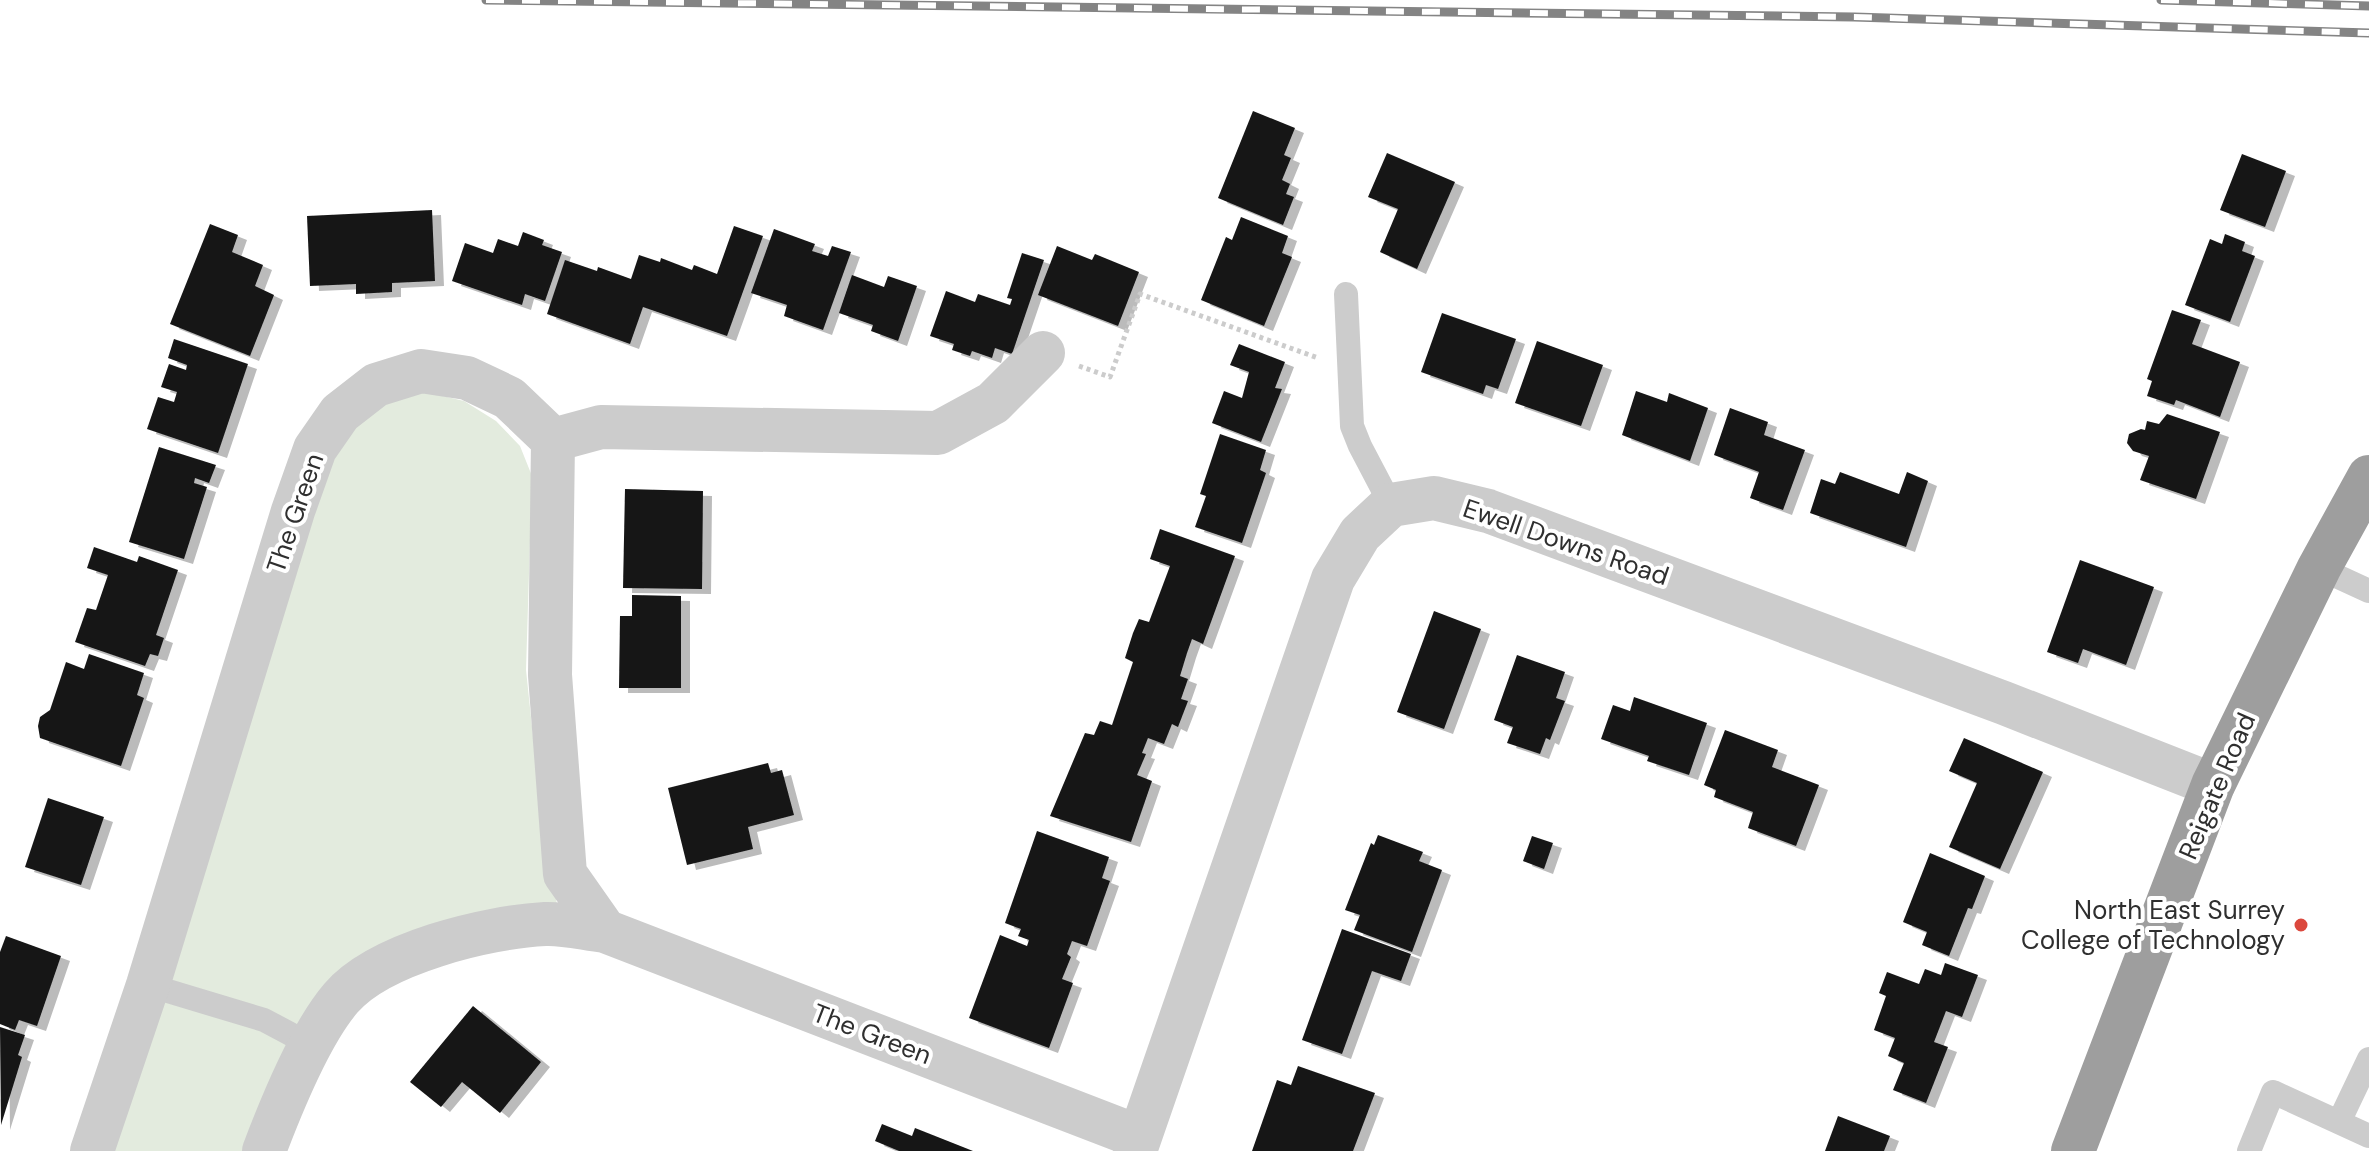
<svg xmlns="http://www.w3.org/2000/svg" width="2369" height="1151" viewBox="0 0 2369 1151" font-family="'DM Sans',sans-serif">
  <defs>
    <filter id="shadow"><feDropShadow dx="9" dy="5" stdDeviation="0" flood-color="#0004"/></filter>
  </defs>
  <rect width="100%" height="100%" fill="#fff"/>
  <path fill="#e3ebde" d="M426 392 464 401 496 421 520 446 532 476 526 670 539 793 558 911 365 968 245 1151H107L329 463 354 423 386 399Z"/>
  <path fill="#161616" filter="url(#shadow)" d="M1253 111 1295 128 1284 155 1291 158 1282 180 1290 184 1286 194 1294 197 1283 225 1218 198Z
    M1387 153 1455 182 1417 269 1380 252 1398 209 1368 197Z
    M2242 154 2286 171 2265 227 2220 210Z
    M432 210 435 281 392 283V292L356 294V284L310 286 307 216Z
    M1241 217 1288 236 1282 253 1292 257 1264 326 1201 300 1226 237 1232 240Z
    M210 224 238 235 232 252 263 265 255 286 274 295 250 356 170 324Z
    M734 226 763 236 727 336 643 307 630 344 547 314 565 260 597 271 598 267 631 279 639 255 660 262 661 258 692 270 694 265 717 274Z
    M774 229 815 244 812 251 828 256 832 246 851 252 823 330 784 316 787 305 751 293Z
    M523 232 544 240 542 245 562 252 545 301 525 294 522 305 452 281 465 243 493 253 498 239 518 246Z
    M2225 234 2245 242 2242 251 2255 256 2230 322 2185 305 2210 239 2222 244Z
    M1057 246 1092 260 1095 254 1139 272 1118 326 1038 295Z
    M1022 253 1044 260 1012 354 995 348 992 358 972 351 970 356 952 350 954 344 930 336 946 291 975 302 978 294 1010 305 1012 299 1007 298Z
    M852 275 884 287 888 276 917 286 898 341 871 331 873 325 839 313Z
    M2172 310 2201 320 2192 344 2240 362 2220 417 2176 400 2174 405 2147 396 2152 381 2147 379Z
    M1442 313 1516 339 1498 389 1486 385 1483 394 1421 372Z
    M174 339 248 364 218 453 147 429 158 397 174 402 177 392 161 387 169 364 186 370 187 365 168 358Z
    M1537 341 1603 365 1581 426 1515 403Z
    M1239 344 1285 362 1275 388 1282 389 1261 442 1212 423 1224 391 1242 398 1249 372 1230 365Z
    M1636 391 1667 402 1669 393 1708 408 1690 461 1622 435Z
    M1730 408 1768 422 1764 435 1805 450 1783 510 1750 498 1759 472 1714 455Z
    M2167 414 2220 432 2196 499 2140 480 2149 456 2133 451 2127 443 2129 434 2141 429 2145 430 2147 421 2159 424Z
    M1220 434 1266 450 1260 470 1266 473 1242 543 1195 527 1206 496 1200 494Z
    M159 447 216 465 209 483 195 478 194 483 207 487 184 559 129 542Z
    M1840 472 1899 494 1907 472 1928 481 1906 547 1810 513 1821 479 1835 484Z
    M625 489 703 491 702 589 623 588Z
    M1160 529 1235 556 1203 644 1192 639 1187 653 1180 676 1188 679 1181 699 1188 701 1178 727 1172 724 1164 744 1148 738 1142 753 1146 754 1137 775 1152 781 1131 842 1050 816 1085 733 1094 735 1100 721 1112 725 1133 662 1125 658 1133 633 1139 619 1149 622 1170 566 1150 559Z
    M94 547 137 562 139 556 178 570 156 635 164 638 158 656 150 654 145 666 75 642 87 608 96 610 108 575 87 568Z
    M2080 560 2154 587 2126 665 2083 649 2078 663 2047 652Z
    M632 595 681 596V688H619L620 616H632Z
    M1434 611 1481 629 1444 729 1397 712Z
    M89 654 144 673 137 695 144 698 121 766 40 738 38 726 40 717 50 710 66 662 84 669Z
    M1517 655 1565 672 1556 698 1565 701 1550 740 1546 738 1540 754 1507 743 1513 727 1494 720Z
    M1634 697 1707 723 1689 775 1647 761 1649 756 1601 739 1613 705 1630 711Z
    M1725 730 1778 750 1772 767 1819 785 1796 846 1748 828 1753 812 1714 797 1716 790 1704 785Z
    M1964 738 2043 772 2000 869 1949 847 1977 783 1949 771Z
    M768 763 771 773 782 770 794 815 748 827 753 849 687 865 668 788Z
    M48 798 104 817 81 885 25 867Z
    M1037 831 1109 857 1102 878 1110 881 1087 946 1072 941 1067 954 1071 957 1062 979 1073 983 1049 1048 969 1018 1000 935 1027 946 1029 940 1018 936 1021 929 1005 923Z
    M1378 835 1423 852 1419 861 1442 870 1412 952 1354 930 1360 915 1345 910 1371 843 1374 845Z
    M1532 836 1553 843 1544 869 1523 861Z
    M1930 853 1985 876 1972 909 1968 908 1949 956 1922 945 1927 932 1903 922Z
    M1342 929 1411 954 1401 981 1372 971 1342 1054 1302 1040Z
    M6 936 61 956 37 1026 19 1020 15 1030 0 1024V952Z
    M1945 963 1978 975 1962 1017 1946 1011 1934 1042 1948 1047 1926 1103 1893 1090 1904 1063 1888 1056 1895 1038 1874 1030 1886 996 1879 993 1887 972 1919 984 1925 969 1941 975Z
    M473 1006 541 1062 500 1113 462 1082 441 1107 410 1082Z
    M0 1027 25 1035 18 1055 22 1057 1 1125Z
    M1298 1066 1375 1093 1353 1151H1252L1277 1080 1291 1085Z
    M1838 1116 1890 1136 1884 1151H1825Z
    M882 1124 912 1136 915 1128 973 1151H899L875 1141Z"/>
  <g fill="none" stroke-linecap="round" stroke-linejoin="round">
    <path stroke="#ccc" stroke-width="5" stroke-dasharray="4 4" stroke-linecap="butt" d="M1079 366 1110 377 1140 294 1318 358"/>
    <path stroke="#ccc" stroke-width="24" d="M1346 294 1352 426 1360 446 1391 505
      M2319 568 2369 591
      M148 985 264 1020 311 1045
      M2339 1122 2369 1059
      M2249 1151 2273 1092 2369 1136"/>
    <path stroke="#ccc" stroke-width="44" d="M553 440 601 427 938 433 993 403 1043 353
      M92 1151 148 985 293 511 315 449 340 413 376 385 421 371 467 378 509 398 553 440 550 675 565 874 605 931
      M264 1151C281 1106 310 1034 341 998 380 953 487 927 545 924 564 923 586 929 605 931L1139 1137
      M1135 1151 1333 579 1360 534 1391 505 1434 498 1488 511 2004 703 2213 785"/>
    <path stroke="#9e9e9e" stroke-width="44" d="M2073 1151 2213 785 2319 568 2369 477"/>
    <g stroke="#848484" stroke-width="9">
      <path id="rail" d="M486 0 1854 17 2369 33
        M2161 0 2369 6"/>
    </g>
    <use href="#rail" stroke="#fff" stroke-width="6" stroke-dasharray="18" stroke-linecap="butt"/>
  </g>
  <circle fill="#db483d" stroke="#fff" stroke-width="3" cx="2301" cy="925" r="8"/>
  <g text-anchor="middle" stroke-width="8" stroke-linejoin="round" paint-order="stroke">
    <g font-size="26" fill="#2f2f2f" stroke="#fff">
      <text transform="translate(295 513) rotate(-71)" y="9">The Green</text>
      <text transform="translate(1566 542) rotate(19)" y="9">Ewell Downs Road</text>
      <text transform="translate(2217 786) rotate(-67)" y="9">Reigate Road</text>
      <text transform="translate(872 1034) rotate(21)" y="9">The Green</text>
    </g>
    <g font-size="26" fill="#2f2f2f" stroke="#fff" text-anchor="end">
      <text x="2285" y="919">North East Surrey<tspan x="2285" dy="30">College of Technology</tspan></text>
    </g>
  </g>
</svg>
